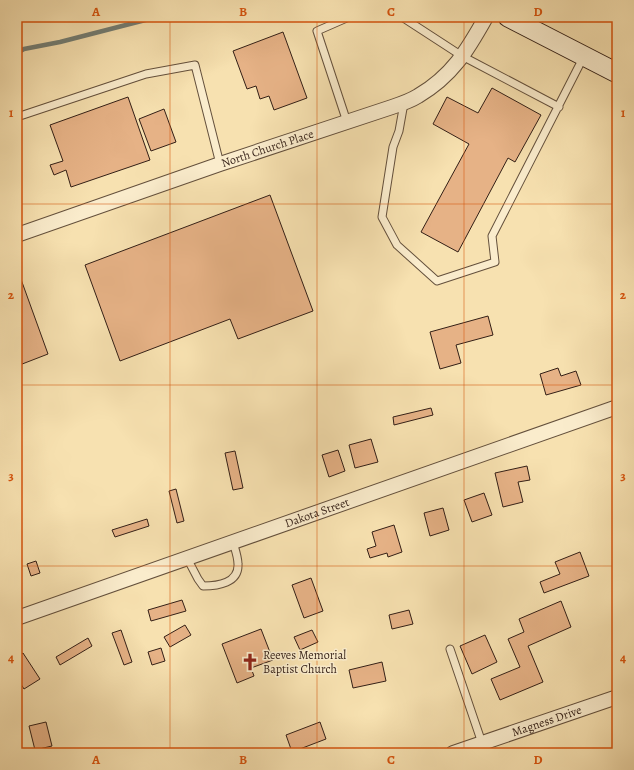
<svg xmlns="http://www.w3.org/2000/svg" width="634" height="770" viewBox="0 0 634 770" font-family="Alegreya,serif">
  <rect width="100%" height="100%" fill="#f7e1b0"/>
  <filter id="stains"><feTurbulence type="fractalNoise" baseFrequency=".005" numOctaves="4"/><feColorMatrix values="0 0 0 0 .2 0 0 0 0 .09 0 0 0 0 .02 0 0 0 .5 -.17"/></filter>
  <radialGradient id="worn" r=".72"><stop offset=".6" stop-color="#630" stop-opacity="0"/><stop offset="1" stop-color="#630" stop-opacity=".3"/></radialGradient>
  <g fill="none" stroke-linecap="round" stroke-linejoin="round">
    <path stroke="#737d73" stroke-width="4.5" d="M17 53 24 49 60 42 157 17"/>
  </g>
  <path fill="#e6b286" stroke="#331f16" d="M283 32 307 98 274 110 269 96 260 99 256 86 247 89 233 51Z
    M492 88 541 115 515 162 508 158 458 252 421 232 469 144 433 124 447 97 478 113Z
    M128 97 150 160 71 187 66 170 54 175 50 165 63 161 50 125Z
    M164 109 176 142 151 151 139 119Z
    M270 195 313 311 238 339 230 319 120 361 85 265Z
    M17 271H18L48 354 17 366Z
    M488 316 493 335 456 345 461 363 440 369 430 332Z
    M558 368 561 376 576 371 581 385 546 395 540 374Z
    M431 408 433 415 394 425 393 417Z
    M371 439 378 462 355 468 349 445Z
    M338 450 345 471 329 477 322 455Z
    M235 451 243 488 233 490 225 453Z
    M527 466 530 480 518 482 523 502 503 507 495 473Z
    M176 489 184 521 177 523 169 491Z
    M484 493 492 515 472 522 464 500Z
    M443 508 449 530 430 536 424 513Z
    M147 519 149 526 115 537 112 530Z
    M394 525 402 552 388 557 387 553 370 558 367 549 376 546 372 532Z
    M580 552 589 576 544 593 540 582 560 574 555 562Z
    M36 561 40 573 31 576 27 564Z
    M311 578 323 611 304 618 292 585Z
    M182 600 186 611 151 621 148 610Z
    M561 601 571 627 528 646 543 682 500 700 491 679 520 667 508 639 524 632 519 619Z
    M409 610 413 624 392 629 389 615Z
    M185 625 191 635 170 647 164 637Z
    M261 629 273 660 251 668 254 676 237 683 222 644Z
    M121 630 132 662 124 665 112 633Z
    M312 630 318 642 300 650 294 637Z
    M485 635 497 662 472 674 460 646Z
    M88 638 92 646 60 665 56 657Z
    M161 648 165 661 152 665 148 652Z
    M23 653 40 679 24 689 17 678V657Z
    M382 662 386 681 353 688 349 670Z
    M46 722 52 746 35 750 29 726Z
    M320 722 326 739 292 752 286 735Z"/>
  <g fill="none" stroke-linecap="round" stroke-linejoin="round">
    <g stroke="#64503c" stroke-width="9">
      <path id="lane" d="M402 17 462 56 559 107
        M404 103 399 131 393 147 382 217 397 245 437 281 495 262 492 236 584 56
        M17 117 146 74 195 65 220 164
        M347 122 317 31 349 17
        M187 558 198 579 203 586C218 586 239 583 238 564 238 557 235 549 233 542
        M450 649 482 743"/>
    </g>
    <g stroke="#64503c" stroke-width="16">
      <g id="street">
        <path id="s1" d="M17 235 220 164 392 107C401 104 410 101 418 96 452 76 467 51 486 17"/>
        <path id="s2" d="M17 618 617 407"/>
        <path id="s3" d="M453 753 617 697"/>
      </g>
    </g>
    <g stroke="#331f16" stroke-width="21">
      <path id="secondary" d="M508 17 617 73"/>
    </g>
    <use href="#lane" stroke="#faeccc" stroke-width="7"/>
    <use href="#street" stroke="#faeccc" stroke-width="14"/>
    <use href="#secondary" stroke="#faeccc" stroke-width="19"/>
  </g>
  <path fill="none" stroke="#d6530d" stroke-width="1" stroke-opacity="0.55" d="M170 17V753M317 17V753M464 17V753M17 204H617M17 385H617M17 566H617"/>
  <defs>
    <g id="church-bare" transform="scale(1.38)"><path d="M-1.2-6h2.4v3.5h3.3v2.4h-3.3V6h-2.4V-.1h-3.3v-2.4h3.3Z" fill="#8f2418" stroke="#faeccc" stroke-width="2.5" paint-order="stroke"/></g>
  </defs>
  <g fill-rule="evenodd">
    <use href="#church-bare" x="250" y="662"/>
  </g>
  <g text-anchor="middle" stroke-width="3" stroke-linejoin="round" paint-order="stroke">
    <g font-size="12" fill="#331f16" stroke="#faeccc">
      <text dy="4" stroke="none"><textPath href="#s1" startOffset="265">North Church Place</textPath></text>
      <text dy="4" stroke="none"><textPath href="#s2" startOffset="318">Dakota Street</textPath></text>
      <text dy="4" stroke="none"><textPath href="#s3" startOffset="99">Magness Drive</textPath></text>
    </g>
    <g font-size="12" fill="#331f16" stroke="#faeccc" text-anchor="start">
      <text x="263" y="659">Reeves Memorial<tspan x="263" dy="14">Baptist Church</tspan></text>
    </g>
  </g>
  <rect width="634" height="770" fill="none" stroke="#f7e1b0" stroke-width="44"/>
  <rect x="22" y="22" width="590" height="726" fill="none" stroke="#d6530d" stroke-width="1.5"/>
  <g font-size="13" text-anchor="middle" font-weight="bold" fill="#d6530d">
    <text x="96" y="16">A</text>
    <text x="243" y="16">B</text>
    <text x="391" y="16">C</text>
    <text x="538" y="16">D</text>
    <text x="11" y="117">1</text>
    <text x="623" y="117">1</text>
    <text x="11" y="299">2</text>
    <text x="623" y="299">2</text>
    <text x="11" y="480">3</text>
    <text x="623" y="480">3</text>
    <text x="11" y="662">4</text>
    <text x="623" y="662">4</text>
    <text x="96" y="764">A</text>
    <text x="243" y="764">B</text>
    <text x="391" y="764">C</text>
    <text x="538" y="764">D</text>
  </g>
  <rect width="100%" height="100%" filter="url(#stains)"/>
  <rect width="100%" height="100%" fill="url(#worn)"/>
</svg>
